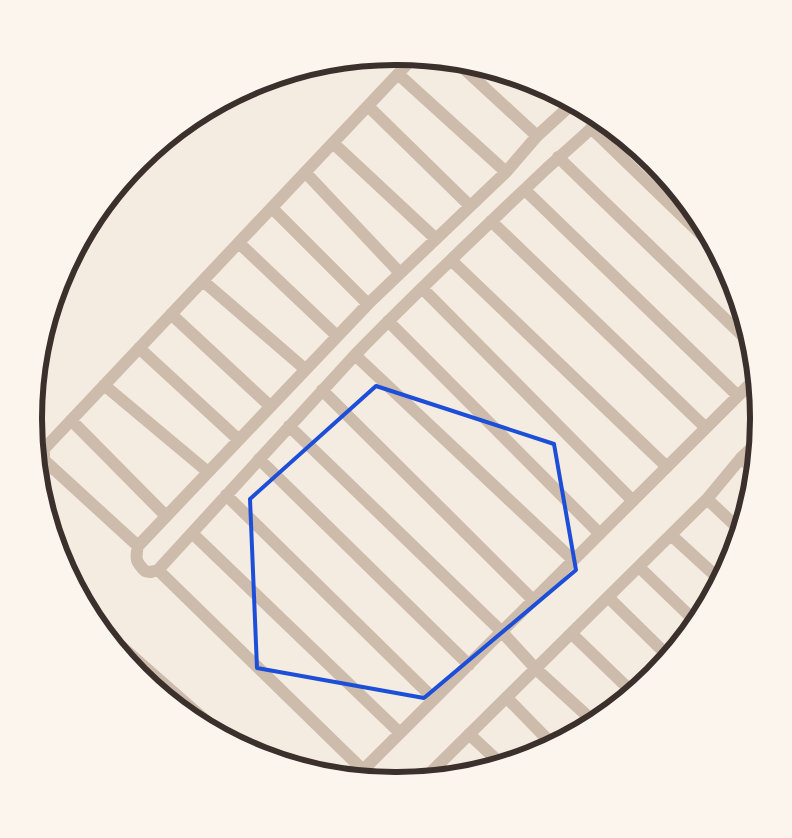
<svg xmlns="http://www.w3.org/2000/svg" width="792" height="838" font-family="Roboto,sans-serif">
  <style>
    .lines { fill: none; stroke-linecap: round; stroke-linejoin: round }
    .minor { stroke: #cdbbac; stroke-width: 12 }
    .marked { fill: none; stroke: #1d4ed8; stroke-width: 4; stroke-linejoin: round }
    .rim { fill: none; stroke: #3b302b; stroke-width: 6 }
  </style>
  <rect width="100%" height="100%" fill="#f4ebe1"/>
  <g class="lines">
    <path class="minor" d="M458 63 537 136
      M398 74 506 172
      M572 104 537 136 506 172 368 304 138 546C135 559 136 562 145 571L151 572 158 570 355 355C416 292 480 232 544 171 562 154 582 138 600 120
      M368 106 470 206
      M591 128 712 245
      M333 143 436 239
      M558 157 749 342
      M305 172 400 273
      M525 190 738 396
      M272 208 368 304
      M491 221 706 428
      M239 243 337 336
      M451 260 667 467
      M203 281 305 369
      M422 288 633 501
      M171 314 270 406
      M388 321 600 534
      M139 348 239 440
      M355 355 573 560
      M104 385 208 472
      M322 390 533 600
      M71 420 166 516
      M289 426 502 632 536 669 594 722
      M741 458 753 469
      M259 459 469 665
      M44 460 138 546
      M226 495 434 699
      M707 499 739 529
      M44 502V449L413 58
      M51 524 71 576
      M192 533 400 733
      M671 535 719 579
      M639 567 696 622
      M158 570 363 770
      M608 597 668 656
      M105 632 221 734
      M572 634 632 692
      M507 698 552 744
      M469 734 501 764
      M438 766 449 776
      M356 777 754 380
      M425 778 707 499 741 458 756 444"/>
  </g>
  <path class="marked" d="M376 386 554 444 576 570 424 698 257 668 250 499Z"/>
  <path d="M0 0H792V838H0ZM395 65H397A353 353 0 0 1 750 418V419A353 353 0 0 1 397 772H395A353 353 0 0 1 42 419V418A353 353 0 0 1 395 65Z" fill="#fbf5ee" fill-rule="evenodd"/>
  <path class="rim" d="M395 65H397A353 353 0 0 1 750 418V419A353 353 0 0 1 397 772H395A353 353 0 0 1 42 419V418A353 353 0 0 1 395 65Z"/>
</svg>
